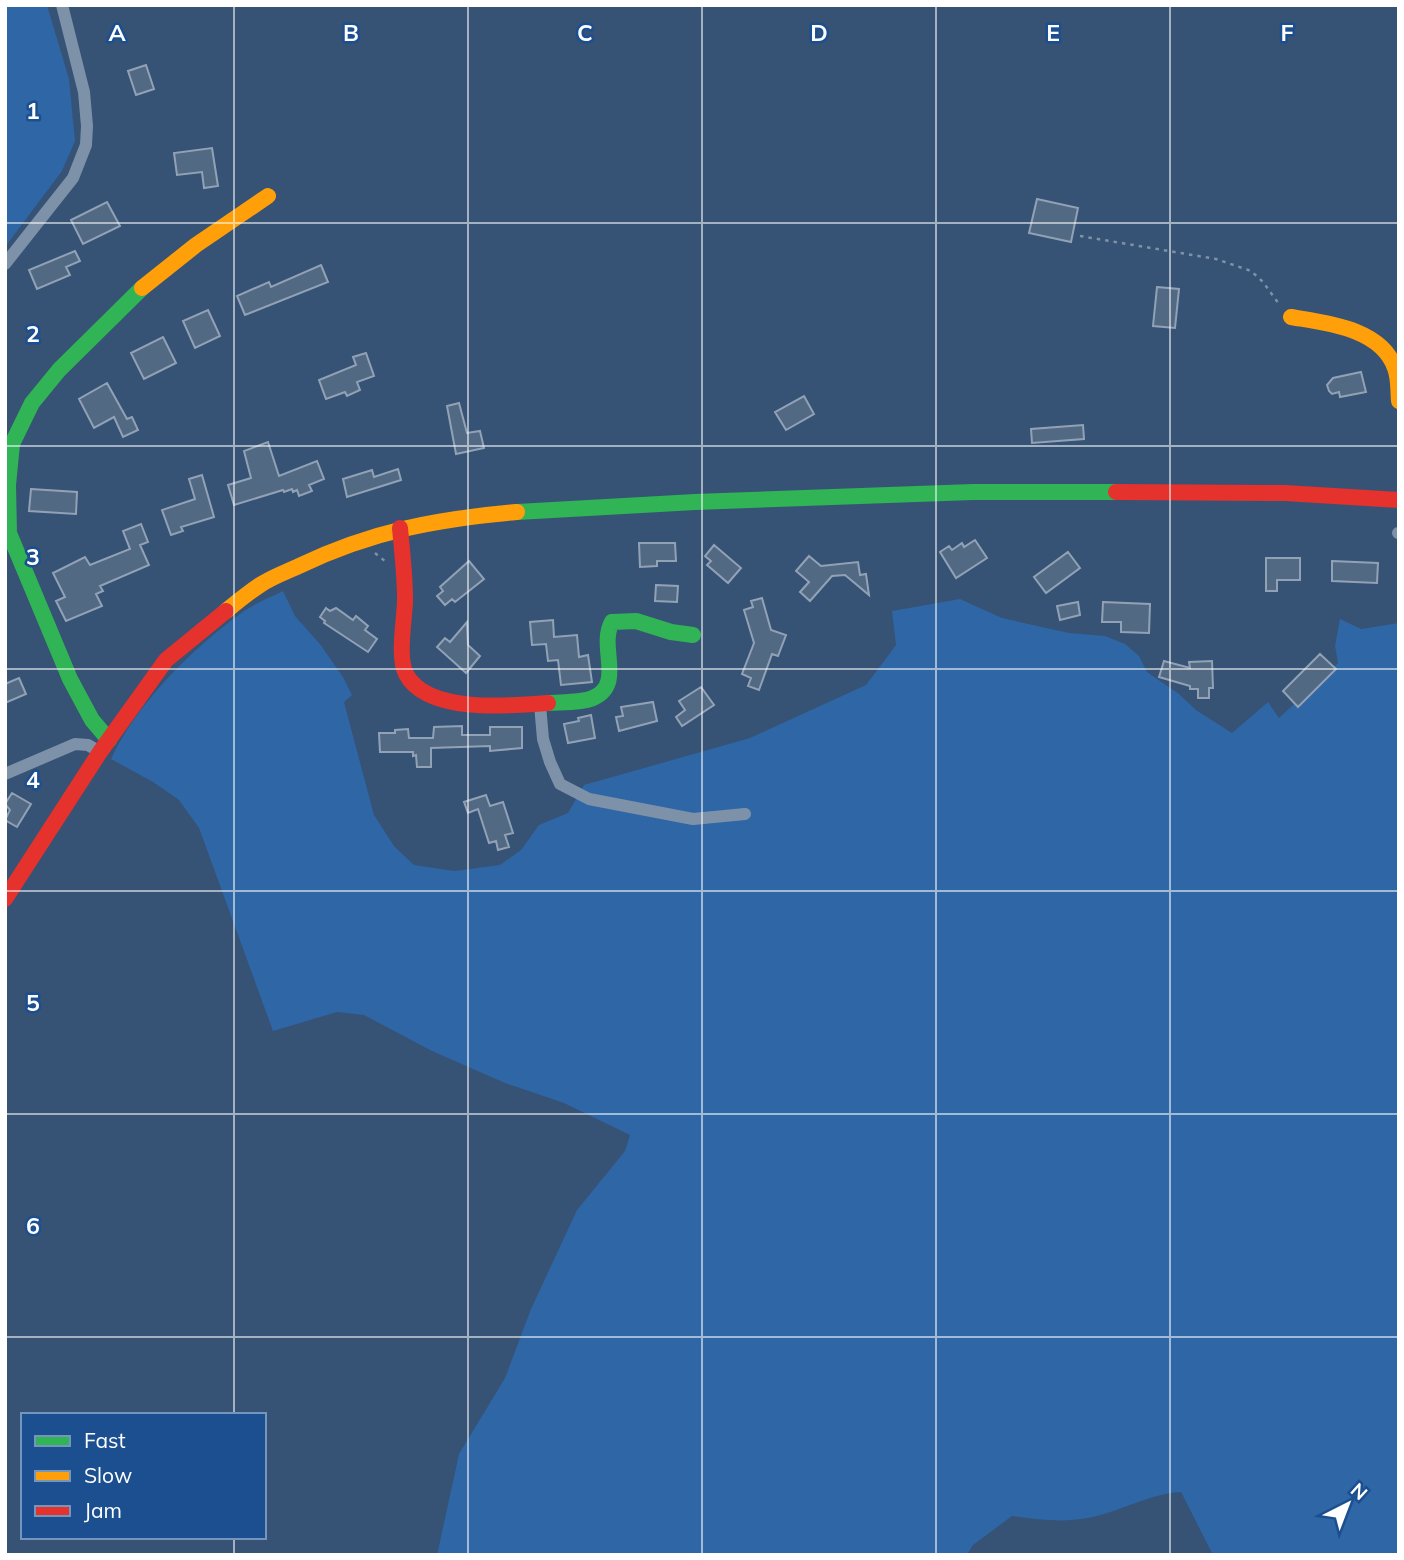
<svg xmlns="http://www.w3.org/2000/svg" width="1404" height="1560" font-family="Mulish,sans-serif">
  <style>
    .green { fill: #2f66a5 }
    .building { fill: #526984; stroke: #92a2b6; stroke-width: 2 }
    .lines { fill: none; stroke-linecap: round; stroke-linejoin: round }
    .path { stroke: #7d92a8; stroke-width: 2.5; stroke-dasharray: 3.5 5; stroke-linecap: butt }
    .street { stroke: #7d92a8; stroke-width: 12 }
    .fast { stroke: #30b455; stroke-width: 16 }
    .slow { stroke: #ff9f0a; stroke-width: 16 }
    .jam { stroke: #e5322d; stroke-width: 16 }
    .grid { fill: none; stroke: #fff; stroke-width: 2; stroke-opacity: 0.55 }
    .grid-label { font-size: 23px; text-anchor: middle; font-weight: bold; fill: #fff; stroke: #1b4f8f; stroke-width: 5; stroke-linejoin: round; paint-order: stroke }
  </style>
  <rect width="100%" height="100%" fill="#365274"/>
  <path class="green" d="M5 5H47L69 79 75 141 62 171 5 247Z
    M283 591 295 616 320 644 343 677 352 695 344 702 374 815 394 846 414 865 454 871 500 865 521 850 539 825 568 813 584 785 750 738 866 685 896 645 892 611 960 599 1002 618 1069 633 1105 636 1125 644 1139 656 1147 672 1179 694 1196 710 1232 733 1268 702 1279 718 1338 663 1335 646 1340 619 1361 629 1399 623V1555H1213L1181 1492C1150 1494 1123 1510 1093 1517 1066 1523 1039 1520 1012 1516L973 1545 967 1555H437L459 1454 505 1378 531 1309 577 1210 625 1151 630 1135 564 1103 505 1083 432 1051 364 1015 337 1012 273 1031 199 828 179 800 153 782 111 759C136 704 192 649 240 614 253 604 269 598 283 591Z"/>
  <path class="building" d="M146 65 154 89 136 95 128 71Z
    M212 148 218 186 204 188 202 172 177 175 174 153Z
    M1037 199 1078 208 1071 242 1029 233Z
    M107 202 120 226 83 244 71 220Z
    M75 251 80 261 66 267 70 275 37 289 29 270Z
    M321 265 328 282 245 315 237 296 269 282 271 287Z
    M1157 287 1179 289 1175 328 1153 326Z
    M208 310 220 336 195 348 183 321Z
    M163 337 176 363 144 379 131 353Z
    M366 353 374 376 357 382 360 390 347 396 345 392 326 399 319 380 356 365 353 357Z
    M1361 372 1366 392 1340 397 1339 392 1332 394 1329 391 1327 385 1333 378Z
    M107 383 127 419 132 417 138 430 123 437 114 417 94 428 79 399Z
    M804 396 814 414 786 430 775 412Z
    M459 403 467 433 480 431 484 448 456 454 447 406Z
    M1083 425 1084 439 1032 443 1031 429Z
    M268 442 279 476 317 461 324 479 309 485 312 491 299 496 297 490 293 492 292 489 284 492 283 490 234 505 228 485 251 478 244 451Z
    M398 469 401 480 347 497 343 479 372 470 374 477Z
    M202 475 214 517 181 527 183 531 171 535 162 510 195 499 189 479Z
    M31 489 77 492 76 514 29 511Z
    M141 524 148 542 140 545 149 565 100 586 103 591 96 594 102 606 66 621 56 601 65 597 53 573 85 557 90 565 130 549 123 531Z
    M975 540 987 558 956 578 940 552 949 546 952 550 962 543 964 547Z
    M639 543H675L676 561H657V566L640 567Z
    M714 545 741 568 728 583 707 565 711 561 705 556Z
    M1068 552 1080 568 1046 593 1034 577Z
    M809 556 821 566 858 562 860 575 866 574 869 595 845 575 832 576 810 601 800 592 809 582 796 571Z
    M1266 558H1300V580H1277V591H1266Z
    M469 561 484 579 455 602 452 599 445 605 437 596 443 591 440 587Z
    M1332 561 1378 563 1377 583 1332 581Z
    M656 585 678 586 677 602 655 601Z
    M762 598 771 630 786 635 778 656 772 654 759 690 748 686 751 678 742 674 754 643 744 610 753 607 751 601Z
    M1078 602 1080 615 1060 620 1057 606Z
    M1103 602 1150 604 1149 633 1121 632V622H1102Z
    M326 608 330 611 336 608 353 620 356 616 368 626 365 630 377 639 368 652 324 623 325 621 320 617Z
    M553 620 554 637 577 635 579 657 588 655 592 682 561 685 558 660 548 661 546 644 532 645 530 622Z
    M467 622 468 645 480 656 466 673 437 647 445 638 450 642Z
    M1320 654 1336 669 1298 707 1283 691Z
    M1164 661 1190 668 1189 662 1212 661 1213 688H1209V698H1198V689H1190V686L1159 677Z
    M19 678 26 694 5 703V684Z
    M701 687 714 705 682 726 676 717 685 710 679 701Z
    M653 702 657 721 619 731 616 717 623 716 621 707Z
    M591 715 595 738 568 743 564 724 579 721 578 718Z
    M462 726V735H490V727H522V748L490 751V746L431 748V767H417L416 755 413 756V752H380L379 733H395V730L408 729 409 738H433L434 727Z
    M12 793 31 804 17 827 5 820 10 810 5 804Z
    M486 795 490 806 503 802 513 833 505 835 509 847 498 850 496 841 489 843 478 809 468 813 464 802Z"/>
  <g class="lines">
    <path class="path" d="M1080 236 1216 259 1251 271 1263 282 1279 304
      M375 553 386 562"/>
    <path class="street" d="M5 264 73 178 86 145 87 126 84 92 62 5
      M1398 533H1399
      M540 705 543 739 550 762 560 784 589 799 693 819 745 814
      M5 774 75 744 88 745 100 752"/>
    <path class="fast" d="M517 512 695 502 973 492H1116
      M548 703C561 702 581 703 593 698 625 684 598 647 612 622L636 621 671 632 693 635
      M109 740 92 720 70 679 9 533 8 485 12 444 32 403 59 370 142 288"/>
    <path class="slow" d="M142 288 196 245 268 196
      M1291 317C1326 323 1381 328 1395 368 1399 378 1398 390 1399 401
      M226 611C237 602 248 593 260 585 272 577 286 572 299 566 372 531 437 519 517 512"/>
    <path class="jam" d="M1116 492 1285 493 1399 500
      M400 528C402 551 405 575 405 599 405 618 397 657 406 674 427 714 510 706 548 703
      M5 899 100 752 166 660 226 611"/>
  </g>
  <path class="grid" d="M234 5V1415M468 5V1555M702 5V1555M936 5V1555M1170 5V1555M5 223H1399M5 446H1399M5 669H1399M5 891H1399M5 1114H1399M5 1337H1399M234 1537V1555"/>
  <g class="grid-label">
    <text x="117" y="41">A</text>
    <text x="351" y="41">B</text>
    <text x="585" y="41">C</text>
    <text x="819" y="41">D</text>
    <text x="1053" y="41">E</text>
    <text x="1287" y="41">F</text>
    <text x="33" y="119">1</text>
    <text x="33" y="342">2</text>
    <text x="33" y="565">3</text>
    <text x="33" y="788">4</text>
    <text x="33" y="1011">5</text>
    <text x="33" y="1234">6</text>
  </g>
  <rect width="1404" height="1560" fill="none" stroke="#ffffff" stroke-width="14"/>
  <rect x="21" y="1413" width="245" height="126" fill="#1b4f8f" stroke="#7695bc" stroke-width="2"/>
  <rect x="35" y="1436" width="35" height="10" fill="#30b455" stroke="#7695bc" stroke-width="2"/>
  <text x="84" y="1448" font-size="21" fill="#ffffff">Fast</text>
  <rect x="35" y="1471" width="35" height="10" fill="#ff9f0a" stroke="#7695bc" stroke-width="2"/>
  <text x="84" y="1483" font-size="21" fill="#ffffff">Slow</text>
  <rect x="35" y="1506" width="35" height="10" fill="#e5322d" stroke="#7695bc" stroke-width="2"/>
  <text x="84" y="1518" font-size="21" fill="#ffffff">Jam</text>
  <g transform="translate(1348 1504) rotate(42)" stroke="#1b4f8f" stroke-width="5" paint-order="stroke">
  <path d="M0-5L12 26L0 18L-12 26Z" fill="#ffffff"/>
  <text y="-10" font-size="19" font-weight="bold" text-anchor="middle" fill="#ffffff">N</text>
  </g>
</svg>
